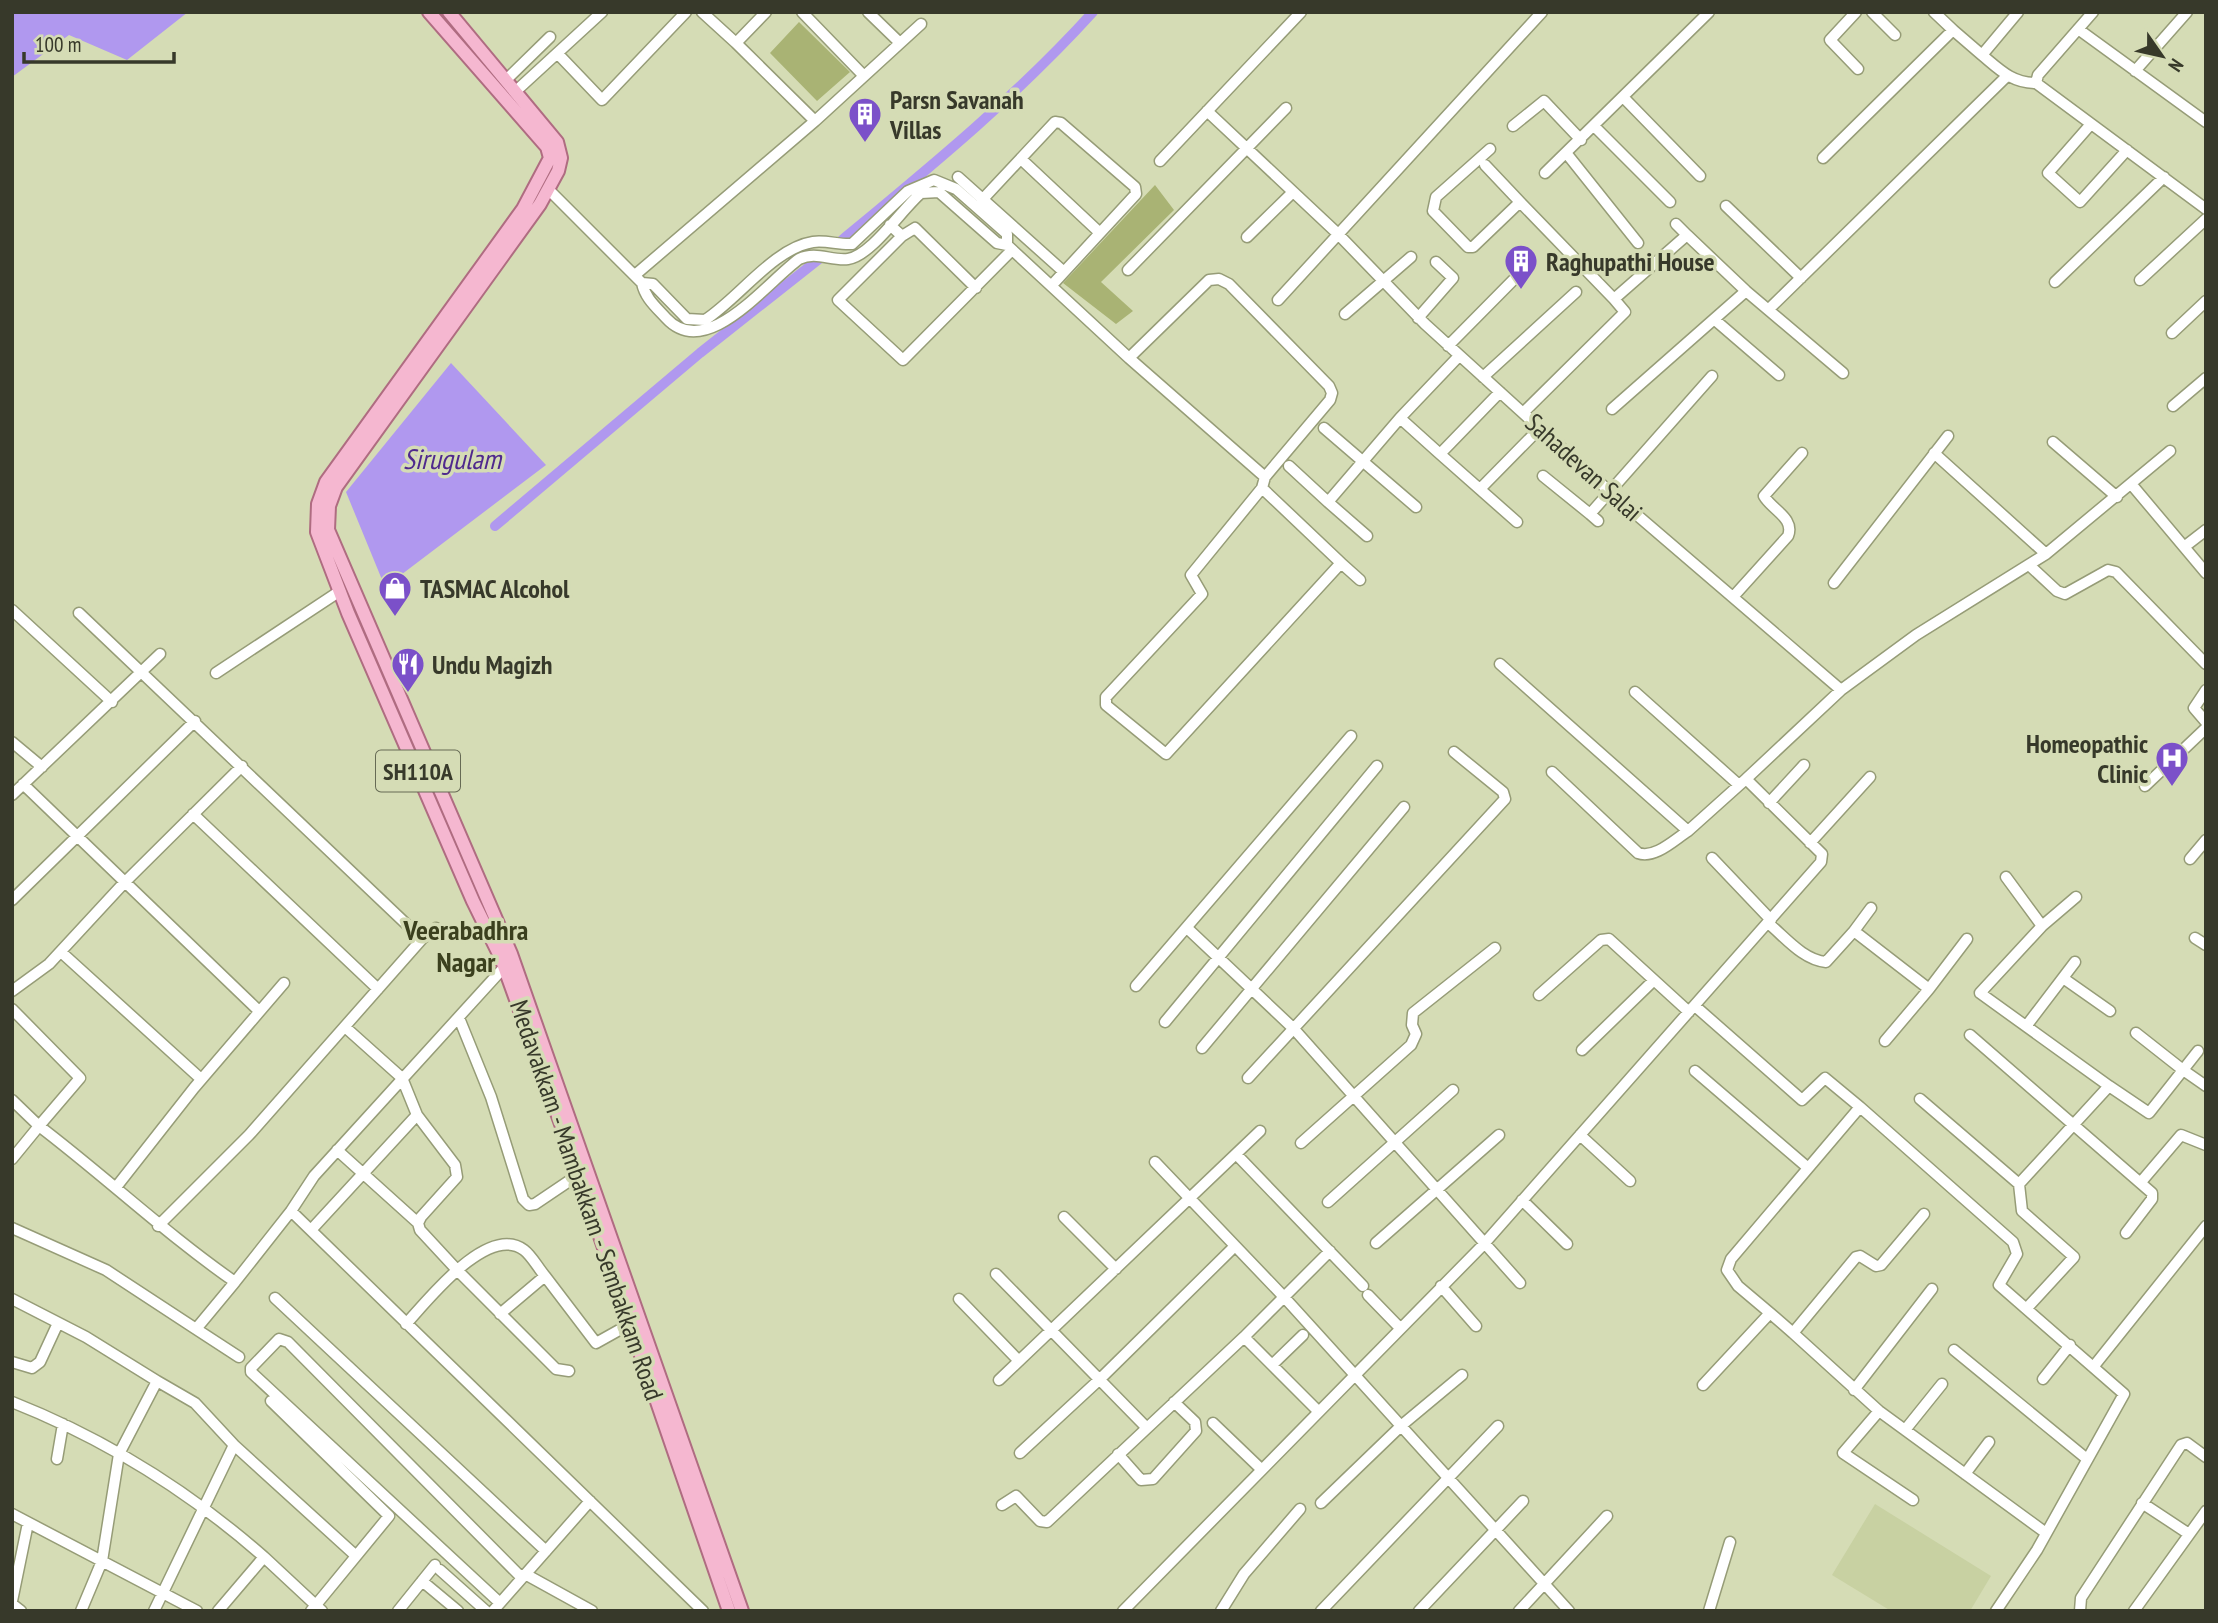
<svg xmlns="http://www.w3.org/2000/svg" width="2218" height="1623" font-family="'PT Sans Narrow',sans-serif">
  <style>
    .built { fill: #c8d1a2 }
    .green { fill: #a9b374 }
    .water { fill: #b098ef }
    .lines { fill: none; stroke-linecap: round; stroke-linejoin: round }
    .canal { stroke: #b098ef; stroke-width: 10 }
    .minor-casing { stroke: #969c77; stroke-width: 13 }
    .major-casing { stroke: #af6c81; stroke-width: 16 }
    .minor { stroke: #fff; stroke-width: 10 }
    .major { stroke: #f5b7d0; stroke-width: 12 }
    .labels { text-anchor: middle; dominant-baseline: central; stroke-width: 7; stroke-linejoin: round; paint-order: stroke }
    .shield { fill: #d5dcb5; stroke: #666a54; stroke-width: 2 }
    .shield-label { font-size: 24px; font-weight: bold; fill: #37392a }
    .poi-label { font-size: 26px; font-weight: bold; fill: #37392a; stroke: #d5dcb5; text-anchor: start }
    .street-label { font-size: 26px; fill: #37392a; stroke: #d5dcb5 }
    .water-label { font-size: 28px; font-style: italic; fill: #4f298d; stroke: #d5dcb5 }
    .neighbourhood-label { font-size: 28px; font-weight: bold; fill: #3b401e; stroke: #d5dcb5 }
  </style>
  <rect width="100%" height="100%" fill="#d5dcb5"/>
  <path class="built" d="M1875 1504 1991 1576 1970 1611H1891L1832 1575Z"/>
  <path class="green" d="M799 22 850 72 817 101 770 53Z
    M1155 185 1174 210 1101 282 1133 311 1116 324 1063 283Z"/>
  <path class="water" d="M12 12H188L127 60 69 35 12 77Z
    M451 363 546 465 385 587 346 492Z"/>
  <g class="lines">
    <path class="canal" d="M842 240C929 168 1017 96 1093 12
      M495 526 700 353 819 259"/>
    <defs>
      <path id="minor" d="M702 12 736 43
        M766 12 736 43 815 121
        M802 12 864 76
        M868 12 900 43
        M1856 12 1830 40 1858 69
        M1872 12 1895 35
        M1934 12 1953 30
        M2018 12 1982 55C2000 70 2012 83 2036 83L2206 209
        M2078 29 2206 122
        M558 54 602 100 686 12
        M2135 71 2187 12
        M507 79 550 37
        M2036 83 2038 75 2093 12
        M516 91 602 12
        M1624 98 1700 176
        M1207 111 1337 233 1425 324 1609 491 1841 690
        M2091 124 2048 173 2080 202 2127 150
        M1513 126 1544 101 1581 140
        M1595 127 1670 202
        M1490 149 1436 197 1433 211 1468 247H1473L1520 202 1614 299 1687 235 1746 291 1843 373
        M1567 154 1638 243
        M1823 158 1953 30 1982 55
        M1021 159 1100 233
        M1160 161 1301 12
        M1485 165 1520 202
        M1545 173 1709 12
        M958 177 1064 272
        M548 189 642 283C645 298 656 307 666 318 706 362 765 284 799 259 816 251 831 261 848 259 871 256 902 209 921 193L939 192 997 243 1007 245 1129 358
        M982 200 1055 122 1061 123 1135 187 1136 194 1052 285
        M1726 206 1801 278
        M1676 224 1687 235
        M890 225 902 236 838 300 903 360 1012 250
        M902 236 915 228 976 288
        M1247 237 1293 192
        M1128 270 1286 108
        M635 275 815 121 921 24
        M2140 280 2206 219
        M2055 282 2164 177
        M642 283 653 284 687 319 705 320C738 299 774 248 813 242 826 240 839 245 852 244L908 191 934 180 956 189 1007 234V245
        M1278 300 1542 12
        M1769 309 2007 76
        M1345 314 1411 257
        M1418 318 1453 278 1436 262
        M1715 320 1779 375
        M2172 333 2206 301
        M1448 346 1529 264
        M1483 377 1576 292
        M2173 406 2206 378
        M1612 409 1746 291
        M1524 412 1625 312 1614 299
        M1400 418 1440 454 1500 392
        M1324 428 1416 507
        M2053 442 2117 497
        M1934 453 2046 554
        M1440 454 1517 522
        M1289 466 1328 502
        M1543 476 1590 514 1712 376
        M2132 485 2206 573
        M1262 488 1191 575 1202 594 1106 697V705L1166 754 1341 563 1262 488 1265 477 1330 400 1332 393 1329 386 1229 284 1219 279 1209 280 1129 358 1265 477
        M1480 489 1540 428
        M1590 514 1598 521
        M1367 536 1328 502 1400 418 1459 356
        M2184 547 2206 530
        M1341 563 1360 580
        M2029 565 2057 591 2065 594 2108 570 2116 572 2206 664
        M1834 583 1948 436
        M1733 597 1788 536C1795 518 1772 510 1764 496L1802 453
        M12 610 112 702
        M79 613 422 939
        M1500 664 1688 831 1746 779
        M216 673 340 591
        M2206 690 2194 708 2206 722
        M1635 692 1739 785
        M12 742 42 767
        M1552 772 1638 853C1655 859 1674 840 1688 831
        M23 784 259 1011
        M2145 786 2206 728
        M12 795 160 654
        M1769 803 1804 765
        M193 814 378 989
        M1810 843 1870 777
        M1712 858 1771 920
        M2190 859 2206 840
        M2006 877 2042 926 1980 993 2109 1086 2019 1184 2022 1211 2074 1257 2027 1308
        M12 900 195 721
        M1768 923C1785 937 1803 960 1826 962L1854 931 1929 989 1885 1041
        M2042 926 2076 897
        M1187 928 1294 1029 1520 1283
        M1854 931 1871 908
        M2195 938 2206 945
        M61 952 201 1079
        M2063 978 2110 1011
        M1136 986 1351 736
        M1929 989 1967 939
        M12 991 49 964 123 884 242 766
        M1539 995 1601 940 1609 939 1689 1012
        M1695 1006 1802 1100 1825 1078 1860 1107
        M12 1009 80 1078 39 1126C106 1177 166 1234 235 1282L291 1211 314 1176 507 964
        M459 1018 491 1097 523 1199 529 1205 535 1204 578 1175
        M1165 1022 1377 766
        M2027 1025 2075 962
        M345 1027 402 1078 417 1115 455 1165 457 1177 421 1217 418 1223 420 1230 457 1270 556 1369 569 1371
        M2136 1033 2183 1070 2198 1051
        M1970 1035 2152 1193V1199L2126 1233
        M1202 1048 1404 807
        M1582 1050 1652 982
        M1695 1071 1807 1167
        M1248 1078 1505 799 1503 792 1454 752
        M2109 1086 2149 1113 2183 1070 2206 1086
        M1920 1099 2019 1184
        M12 1100 39 1126 12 1159
        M1580 1135 1630 1181
        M1301 1143 1411 1045 1416 1034 1412 1025 1413 1013 1495 948
        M337 1150 418 1223
        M1236 1154 1363 1286
        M1155 1162 1284 1297 1569 1611
        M2141 1182 2181 1135 2206 1145
        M117 1186 194 1088 284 983
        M1522 1200 1567 1244
        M1328 1202 1453 1090
        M291 1211 703 1611
        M1924 1214 1881 1265 1876 1266 1860 1256 1856 1257 1793 1333 1879 1411 2046 1533
        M1064 1217 1116 1269
        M158 1226 249 1135 422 939 436 928
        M12 1228 106 1270 196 1329 235 1282
        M311 1230 417 1115
        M1376 1243 1499 1135
        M996 1274 1146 1427
        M1441 1286 1476 1326
        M1368 1295 1400 1328
        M275 1298 546 1551
        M12 1299 86 1337 157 1381 119 1454 102 1561 81 1611
        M959 1299 1019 1361
        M1770 1313 1793 1333
        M500 1314 545 1276 596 1343 630 1324
        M406 1324C428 1300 488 1223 524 1250 532 1256 538 1268 545 1276
        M196 1329 239 1357
        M1244 1337 1272 1365 1303 1335
        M1954 1350 2087 1459
        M12 1362 32 1368 40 1362 58 1323
        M1272 1365 1318 1411
        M2094 1366 2206 1226
        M2043 1379 2070 1345
        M999 1380 1260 1131
        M1703 1385 1770 1313 1738 1286 1727 1270 1731 1259 1860 1107 2013 1242 2017 1254 1999 1285 2124 1394 2037 1550 1996 1611
        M1854 1390 1932 1289
        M271 1401 389 1516 311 1611
        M12 1402C103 1438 190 1492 264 1557
        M1879 1411 1843 1453 1913 1500
        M1213 1423 1261 1469
        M1905 1430 1942 1384
        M234 1445 355 1555
        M1020 1453 1100 1379 1235 1246
        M1118 1454 1141 1480 1153 1479 1196 1431 1195 1422 1174 1402
        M57 1459 63 1424
        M1965 1474 1989 1442
        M1321 1503 1402 1425 1462 1375
        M2142 1503 2189 1534
        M1002 1505 1016 1496 1040 1521 1047 1522 1244 1337 1330 1251
        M12 1514 197 1611
        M440 1570 486 1611
        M525 1574 592 1611
        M422 1581 458 1611
        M12 1601 28 1523
        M500 1603 251 1372V1368L279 1339 288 1342 522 1578
        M12 1604 21 1611
        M154 1611 234 1445 195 1403 157 1381
        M218 1611 264 1557 322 1611
        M398 1611 435 1565
        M493 1611 590 1501
        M1123 1611 1483 1245 1821 862 1822 854 1746 779 1841 690 1916 635 2046 554 2170 451
        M1221 1611 1244 1574 1300 1509
        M1321 1611 1498 1426
        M1419 1611 1523 1501
        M1519 1611 1607 1516
        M1709 1611 1730 1542
        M2080 1611 2081 1598 2181 1445 2187 1443 2206 1457
        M2134 1611 2206 1511"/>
      <path id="major" d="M429 12 547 147 550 158 523 209 326 482 318 504 317 532 348 613 473 901 501 958 569 1146 729 1611
        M449 12 557 142 561 158 558 171 540 204 336 487 329 506 328 530 511 954 742 1611"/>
    </defs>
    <use href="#minor" class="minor-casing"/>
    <use href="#major" class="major-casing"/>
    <use href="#minor" class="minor"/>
    <use href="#major" class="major"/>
  </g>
  <defs>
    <symbol id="building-pin" viewBox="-11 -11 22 30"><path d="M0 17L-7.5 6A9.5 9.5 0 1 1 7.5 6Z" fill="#7b50c9" stroke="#d5dcb5"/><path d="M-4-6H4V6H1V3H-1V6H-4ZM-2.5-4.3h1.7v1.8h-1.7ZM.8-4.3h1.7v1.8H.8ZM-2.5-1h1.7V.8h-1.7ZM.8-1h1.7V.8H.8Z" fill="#fff"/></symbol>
    <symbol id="shop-pin" viewBox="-11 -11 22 30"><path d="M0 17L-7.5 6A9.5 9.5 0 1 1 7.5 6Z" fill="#7b50c9" stroke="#d5dcb5"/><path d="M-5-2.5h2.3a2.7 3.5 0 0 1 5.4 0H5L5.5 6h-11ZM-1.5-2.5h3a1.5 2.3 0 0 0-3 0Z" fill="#fff"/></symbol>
    <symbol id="restaurant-pin" viewBox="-11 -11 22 30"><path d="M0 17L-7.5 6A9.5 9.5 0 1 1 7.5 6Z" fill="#7b50c9" stroke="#d5dcb5"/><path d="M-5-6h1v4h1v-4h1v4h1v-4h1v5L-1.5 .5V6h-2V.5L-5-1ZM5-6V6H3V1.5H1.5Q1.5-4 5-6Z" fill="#fff"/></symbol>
    <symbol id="hospital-pin" viewBox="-11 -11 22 30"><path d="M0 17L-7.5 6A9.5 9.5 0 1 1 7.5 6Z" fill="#7b50c9" stroke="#d5dcb5"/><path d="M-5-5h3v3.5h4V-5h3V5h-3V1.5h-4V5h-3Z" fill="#fff"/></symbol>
  </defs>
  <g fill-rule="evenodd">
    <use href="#building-pin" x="846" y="95" width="38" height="52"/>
    <use href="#building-pin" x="1502" y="242" width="38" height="52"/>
    <use href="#shop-pin" x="376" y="569" width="38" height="52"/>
    <use href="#restaurant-pin" x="389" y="645" width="38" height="52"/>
    <use href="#hospital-pin" x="2153" y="739" width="38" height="52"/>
  </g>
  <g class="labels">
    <rect class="shield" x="376" y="750.5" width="84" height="41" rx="5"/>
    <g class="shield-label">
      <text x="418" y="771">SH110A</text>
    </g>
    <g class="poi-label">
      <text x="890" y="99">Parsn Savanah<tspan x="890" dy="30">Villas</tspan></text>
      <text x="1546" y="261">Raghupathi House</text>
      <text x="420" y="588">TASMAC Alcohol</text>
      <text x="432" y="664">Undu Magizh</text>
      <text x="2148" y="743" text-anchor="end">Homeopathic<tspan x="2148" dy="30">Clinic</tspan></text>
    </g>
    <g class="street-label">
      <text transform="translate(1584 467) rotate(42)">Sahadevan Salai</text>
      <text transform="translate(587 1200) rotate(71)">Medavakkam - Mambakkam - Sembakkam Road</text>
    </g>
    <g class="water-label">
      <text x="452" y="458">Sirugulam</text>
    </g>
    <g class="neighbourhood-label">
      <text x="466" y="929">Veerabadhra<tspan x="466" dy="32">Nagar</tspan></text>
    </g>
  </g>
  <rect width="2218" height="1623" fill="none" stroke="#37392a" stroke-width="28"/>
  <g transform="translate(2162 56) rotate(124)" stroke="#d5dcb5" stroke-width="5" paint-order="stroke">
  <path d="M0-5L12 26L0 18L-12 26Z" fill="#37392a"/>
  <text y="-10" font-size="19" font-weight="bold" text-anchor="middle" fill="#37392a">N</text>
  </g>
  <path d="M24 52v10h150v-10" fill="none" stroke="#37392a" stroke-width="3.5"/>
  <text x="35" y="52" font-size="21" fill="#37392a" stroke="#d5dcb5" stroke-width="5" paint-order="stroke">100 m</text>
</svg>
